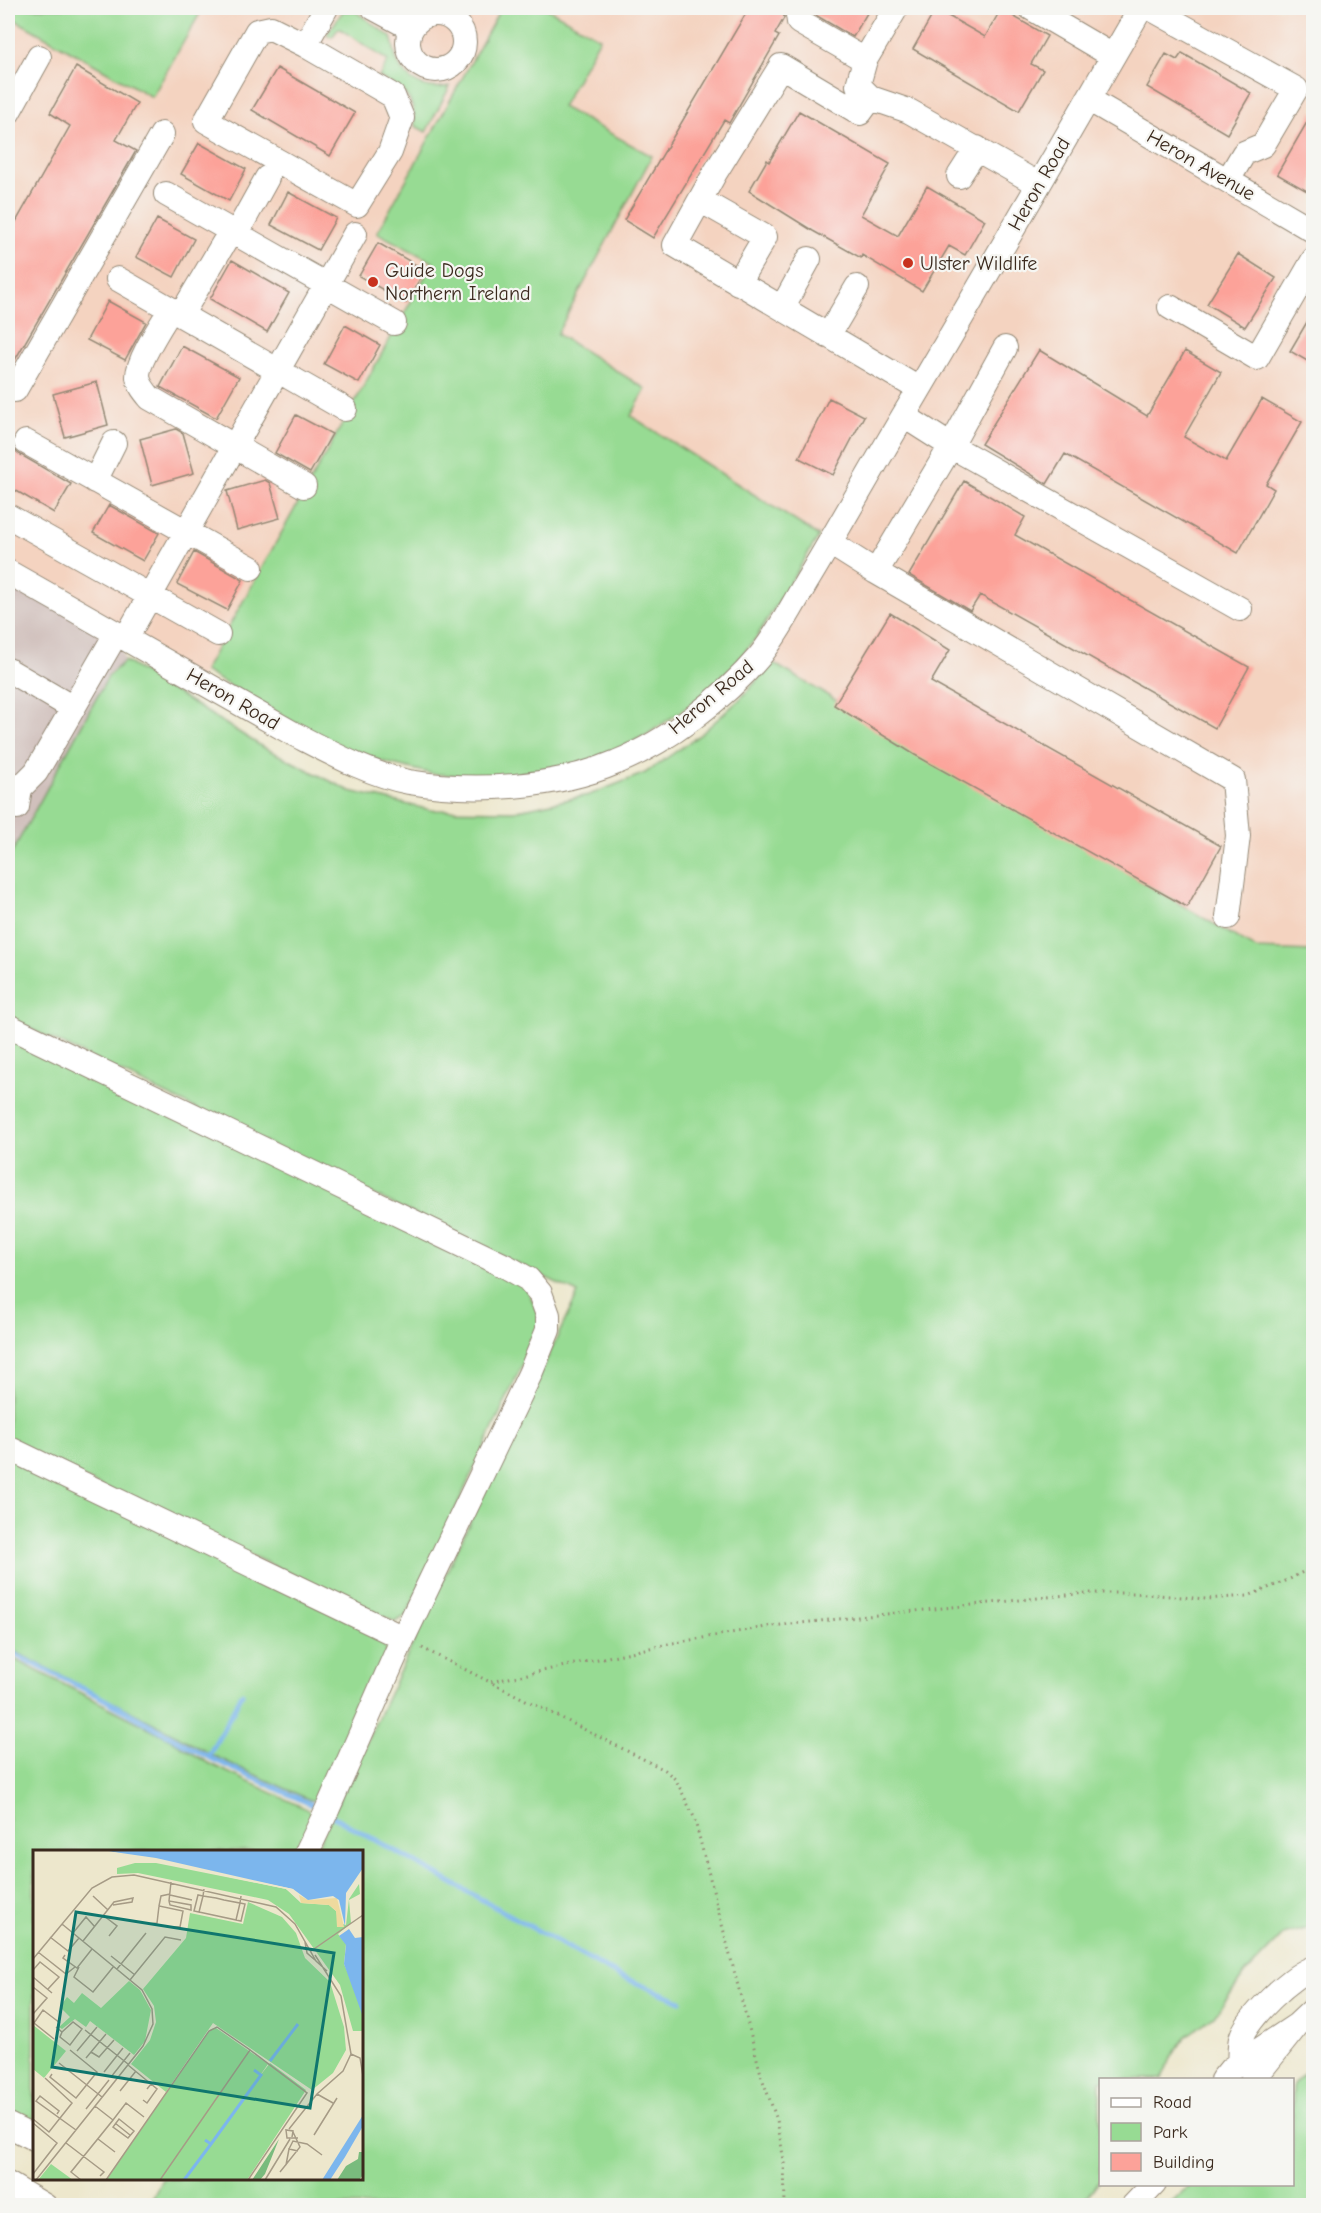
<svg xmlns="http://www.w3.org/2000/svg" width="1321" height="2213" font-family="'Comic Neue',sans-serif">
  <style>
    .built { fill: #f4d3c0 }
    .industrial { fill: #d0c0bc }
    .green { fill: #97db93; stroke: #698258; stroke-width: 1.5 }
    .lines { fill: none; stroke-linecap: round; stroke-linejoin: round }
    .stream { stroke: #7cb6ed; stroke-width: 5 }
    .building { fill: #fca299 }
    .minor-casing { stroke: #948875; stroke-width: 26 }
    .path { stroke: #948875; stroke-width: 3; stroke-dasharray: 1.5 4.5; stroke-linecap: butt }
    .minor { stroke: #fff; stroke-width: 24 }
    .poi-dot { fill: #c8321e; stroke: #f6f6f2; stroke-width: 2 }
    .labels { text-anchor: middle; dominant-baseline: central; stroke-width: 4.5; stroke-linejoin: round; paint-order: stroke }
    .street-label { font-size: 20px; fill: #3b2a1e; stroke: #f6f6f2 }
    .poi-label { font-size: 20px; fill: #3b2a1e; stroke: #f6f6f2; text-anchor: start }
    .inset-river { fill: none; stroke: #7cb6ed; stroke-width: 3 }
    .inset-road { fill: none; stroke: #a69b86; stroke-width: 1.5 }
    .view { fill: #0f766e; fill-opacity: 0.15; stroke: #0f766e; stroke-width: 3 }
    .inset-edge { fill: none; stroke: #3b2a1e; stroke-width: 3 }
  </style>
  <rect width="100%" height="100%" fill="#f6f6f2"/>
  <filter id="ink" filterUnits="userSpaceOnUse"><feTurbulence type="fractalNoise" baseFrequency=".0167" numOctaves="2"/><feDisplacementMap in="SourceGraphic" scale="12" xChannelSelector="R" yChannelSelector="G"/><feConvolveMatrix kernelMatrix="1 2 1 2 8 2 1 2 1" color-interpolation-filters="sRGB"/></filter>
  <filter id="wash" filterUnits="userSpaceOnUse"><feTurbulence type="fractalNoise" baseFrequency=".008" numOctaves="4" result="noise"/><feDisplacementMap in="SourceGraphic" scale="24" xChannelSelector="R" yChannelSelector="G"/><feGaussianBlur stdDeviation="1.35" result="paint"/><feColorMatrix in="noise" values="0 0 0 0 0 0 0 0 0 0 0 0 0 0 0 0 0 1.4 0 .05"/><feComposite in="paint" operator="in"/></filter>
  <g filter="url(#wash)">
    <rect width="100%" height="100%" fill="#ede7cc"/>
    <path class="built" d="M203 8H501L377 233 433 261 199 680 8 573V16L152 97Z
      M546 8H1313V951L1257 949 761 655 829 543 631 416 646 389 557 334 652 156 562 107 600 38Z"/>
    <path class="industrial" d="M8 572 116 634 125 661 109 675 8 860Z"/>
    <path class="green" d="M8 8H203L152 97 8 16Z
      M501 8H546L600 38 562 107 652 156 557 334 646 389 631 416 819 536 756 638 734 665 696 701 646 735 605 756 563 768 490 777 433 774 388 763 338 748 204 671 433 262 377 233Z
      M343 11 356 12 391 37C394 45 394 54 397 61 406 83 428 91 450 86L426 132 415 126C414 95 405 91 379 77L388 61 339 28 332 37 328 36 327 34Z
      M125 661 261 746 350 791 431 810 514 811 589 795 645 773 701 734 739 700 773 663 1256 949 1313 951V1927L1283 1935 1245 1974 1214 2016 1185 2037 1172 2056 1162 2079 1100 2080V2179L1081 2205 153 2206 150 2204 162 2179 362 2178V1852L315 1851 578 1293 8 1018V860L109 675Z
      M8 1032 524 1282 542 1322 406 1616 395 1622 8 1443Z
      M8 1451 382 1637 386 1645V1664L325 1800H310L214 1756 155 1724 8 1648Z
      M8 1656 167 1737 208 1763 307 1809 315 1819 300 1851 34 1852V2133L8 2120Z
      M1313 2064V2205H1169L1191 2185 1292 2184 1293 2084Z"/>
    <g class="lines">
      <path class="stream" d="M8 1651 98 1696 208 1757 242 1694
        M208 1757 317 1807
        M332 1816 617 1975 681 2001"/>
    </g>
    <g id="blocks">
      <path class="building" d="M749 8H783L784 18 775 34 779 36 729 123 724 120 653 238 624 220Z
        M811 8H870L853 37 812 13Z
        M936 9 985 37 1001 9 1047 36 1031 64 1043 70 1019 111 913 49Z
        M1182 53 1251 93 1227 134 1147 87 1166 54 1177 60Z
        M76 67 137 103 116 140 136 151 8 372V236L70 126 50 113Z
        M277 68 355 113 330 156 252 110Z
        M1314 110V195L1277 174Z
        M799 111 890 164 861 215 898 236 927 186 985 220 965 255 949 246 922 291 862 255 861 258 813 231 749 191 767 160 769 162Z
        M199 143 246 169 229 201 181 174Z
        M288 192 336 218 318 250 271 225Z
        M157 219 194 239 174 277 136 257Z
        M378 243 425 270 406 303 359 276Z
        M1238 254 1276 278 1245 327 1207 304Z
        M232 260 289 293 267 332 210 299Z
        M108 301 146 322 125 360 87 340Z
        M1314 310V365L1290 351Z
        M345 325 380 345 359 383 324 364Z
        M182 346 239 377 216 418 160 387Z
        M1039 350 1147 416 1185 351 1221 372 1184 437 1226 461 1262 399 1302 422 1266 484 1274 489 1238 553 1065 454 1047 484 981 444Z
        M97 382 108 425 65 437 53 394Z
        M829 398 864 416 833 475 799 458Z
        M296 415 332 434 310 473 275 453Z
        M176 429 183 433 194 473 152 485 140 439Z
        M8 444 19 454 71 484 54 513 8 486Z
        M265 480 270 483 280 518 237 530 227 491Z
        M964 481 1025 517 1015 535 1249 667 1215 728 980 595 970 611 909 575Z
        M109 505 159 533 143 561 93 533Z
        M194 552 243 580 227 610 177 584Z
        M890 613 950 650 931 682 1221 846 1187 907 915 755 834 705Z"/>
    </g>
  </g>
  <g filter="url(#ink)">
    <use href="#blocks" fill-opacity="0" stroke="#948875" stroke-width="1.5"/>
    <g class="lines">
      <defs>
        <path id="minor" d="M374 8 411 28
          M797 8 799 22 865 60
          M896 8 865 60 858 85 871 98 909 111 1038 184
          M1031 8 1113 56
          M1150 8 1296 89 1263 145 1244 153 1228 180
          M408 42a28 28 0 1 1 56 0a28 28 0 1 1-56 0Z
          M271 28 305 45 393 96 402 118 390 152 357 205 206 121 257 31Z
          M305 45 326 8
          M871 98 860 113 781 66 715 173 675 245 919 389
          M1088 99 1314 231
          M8 113 39 57
          M959 176 977 148
          M166 194 394 323
          M700 200 765 237 738 283
          M236 234 267 178
          M118 279 345 409
          M1170 307 1257 358 1314 259
          M782 308 809 259
          M171 309C162 324 137 361 138 377 139 385 145 392 150 398L304 486
          M181 315 231 231
          M828 336 857 287
          M8 386 15 390 162 134
          M904 416 951 446 1240 609
          M26 442 251 568
          M95 481 114 443
          M8 516 218 634
          M830 543 876 572 1233 780 1238 836 1228 917
          M8 572 292 733C329 752 368 774 409 782 474 793 556 788 617 762 667 742 724 698 759 657 779 633 794 602 810 576 843 521 874 465 907 410 986 277 1063 142 1141 8
          M876 572 951 446 1005 348
          M126 638 355 234
          M8 670 73 708
          M17 807 20 788 36 772 116 634
          M8 1026 507 1267 528 1279 540 1293 548 1315V1330L530 1374 403 1638 8 1448
          M307 1852 328 1808 403 1638
          M1239 2063C1240 2056 1239 2047 1241 2039 1245 2020 1294 1973 1314 1968
          M1222 2080 1231 2069 1297 2025
          M1253 2080 1297 2025 1314 2009
          M8 2125 34 2138
          M8 2184 45 2206
          M1133 2206 1154 2184"/>
      </defs>
      <use href="#minor" class="minor-casing"/>
      <path class="path" d="M422 1648 490 1682
        M785 2206 784 2161 777 2120 762 2078 694 1817 676 1780 665 1770 490 1682 673 1643 772 1626 1086 1593H1134L1206 1599 1248 1596 1288 1580 1314 1566"/>
      <use href="#minor" class="minor"/>
    </g>
  </g>
  <g class="poi-dot">
    <circle cx="908" cy="263" r="6"/>
    <circle cx="373" cy="282" r="6"/>
  </g>
  <g class="labels">
    <g class="street-label">
      <text transform="translate(1201 165) rotate(30)">Heron Avenue</text>
      <text transform="translate(1039 184) rotate(-60)">Heron Road</text>
      <text transform="translate(711 697) rotate(-40)">Heron Road</text>
      <text transform="translate(233 699) rotate(30)">Heron Road</text>
    </g>
    <g class="poi-label">
      <text x="920" y="263">Ulster Wildlife</text>
      <text x="385" y="270">Guide Dogs<tspan x="385" dy="23">Northern Ireland</tspan></text>
    </g>
  </g>
  <g transform="translate(33 1850)">
    <rect width="330" height="330" fill="#ede7cc"/>
    <path d="M102 13H123L253 39 268 53 296 55 303 61 306 73 313 75 316 49 326 34 327 44 316 50 318 73 305 84 313 94 311 114 330 158V181H320L307 135 256 64 235 50 105 23 84 24V18ZM215 52 249 67 263 83 272 108 297 132 311 177 313 200 300 223 279 240 180 173 133 242 98 214 117 190 123 172 121 156 110 139 153 88 157 63 210 74ZM96 131 107 140 118 160 112 191 101 205 57 171 53 177 42 169 29 179 26 177 37 167 27 157 34 147 41 153 49 143 68 158ZM0 175 33 201 11 228 0 219ZM183 178 235 214 226 227 237 213 273 240 214 330H73L178 179ZM18 314 40 330H5Z" fill="#97db93"/>
    <path d="M246 289 232 324 227 330H219ZM326 302H330V325L326 330H304L313 316 325 309Z" fill="#79bb7d"/>
    <path d="M266 45 275 50 304 48 311 77H304L303 61 296 55 268 53Z" fill="#eeda9e"/>
    <path d="M70 0H330V18L313 43 312 76 306 50 300 46 275 50 260 39ZM316 79 322 88 330 87V167L311 114 313 95 306 86ZM330 265V276L312 307 297 330H289Z" fill="#7cb6ed"/>
    <path d="M67 0 123 8 260 39 267 50 253 39Z" fill="#ede7cc"/>
    <path class="inset-river" d="M237 211 265 174M178 294 228 225 221 220M151 330 178 294 172 290"/>
    <path class="inset-road" d="M330 27V60M171 39 170 46 166 62 161 61 165 45 170 46 183 48 191 50 207 53 208 46M137 44 128 46 126 56 150 61 147 77H139M137 45 159 50M60 46 75 60M136 51 137 55 158 60V55L136 51 138 32M166 62 208 71 212 54 207 53 203 70M71 66 84 76 76 86M115 74 124 73 126 56M40 83 53 67 62 77M17 87 35 101 46 88M50 91 81 52 100 48 99 52 80 55M272 92 274 103 282 110M278 101 330 65M5 102 33 124 42 117M32 105 30 108 44 118 59 99M78 106 102 125M0 109 59 38 79 27 101 25 243 57 262 74 283 111 294 121M46 117 41 127 60 142 81 116M84 119 113 83M0 120 7 112 26 127 15 139M0 127 19 143M97 130 132 87 148 90M0 137 14 148 0 164M1 173 10 160 27 173M1 173 21 189M23 177 29 182 40 172 49 179 37 195 27 187 29 182M52 180 95 214M44 201 64 177M58 202 66 207 81 190M318 204 327 208 330 226M53 208 73 184M26 213 69 247M95 215 118 234 114 239M71 222 90 198M19 224 17 227 43 248 64 222 37 200M78 227 97 203M87 241 103 221M284 244 300 253M110 250 114 253 124 239 118 234M53 259 76 230M24 264 26 261 7 246 3 251 43 280M0 269 16 282 39 253 12 228M86 269 101 281 95 288 80 277ZM80 270 93 253 111 267M0 273 24 293 0 324M82 273 97 285M256 279 284 244 310 221 318 204 308 146 282 105M281 285 304 248M259 287 260 281 253 280 254 288H265M65 289 82 302M33 293 71 322 67 326M256 299 260 291 274 294 289 305M253 315 256 299 265 301M247 322 267 297 260 282M3 330 110 196 120 174 119 159 109 140 29 74M48 330 38 322 80 270 62 256M73 330 176 181 184 177 217 200 127 330M215 330 274 243 217 200M232 330 257 289"/>
    <path class="view" d="M43 62 301 103 277 258 19 217Z"/>
    <rect width="330" height="330" class="inset-edge"/>
  </g>
  <rect width="1321" height="2213" fill="none" stroke="#f6f6f2" stroke-width="30"/>
  <rect x="1099" y="2078" width="195" height="108" fill="#f6f6f2" stroke="#aba49d" stroke-width="1.5"/>
  <rect x="1111" y="2098" width="30" height="9" fill="#ffffff" stroke="#aba49d" stroke-width="1.5"/>
  <text x="1153" y="2108" font-size="18" fill="#3b2a1e">Road</text>
  <rect x="1111" y="2123" width="30" height="18" fill="#97db93" stroke="#aba49d" stroke-width="1.5"/>
  <text x="1153" y="2138" font-size="18" fill="#3b2a1e">Park</text>
  <rect x="1111" y="2153" width="30" height="18" fill="#fca299" stroke="#aba49d" stroke-width="1.5"/>
  <text x="1153" y="2168" font-size="18" fill="#3b2a1e">Building</text>
</svg>
